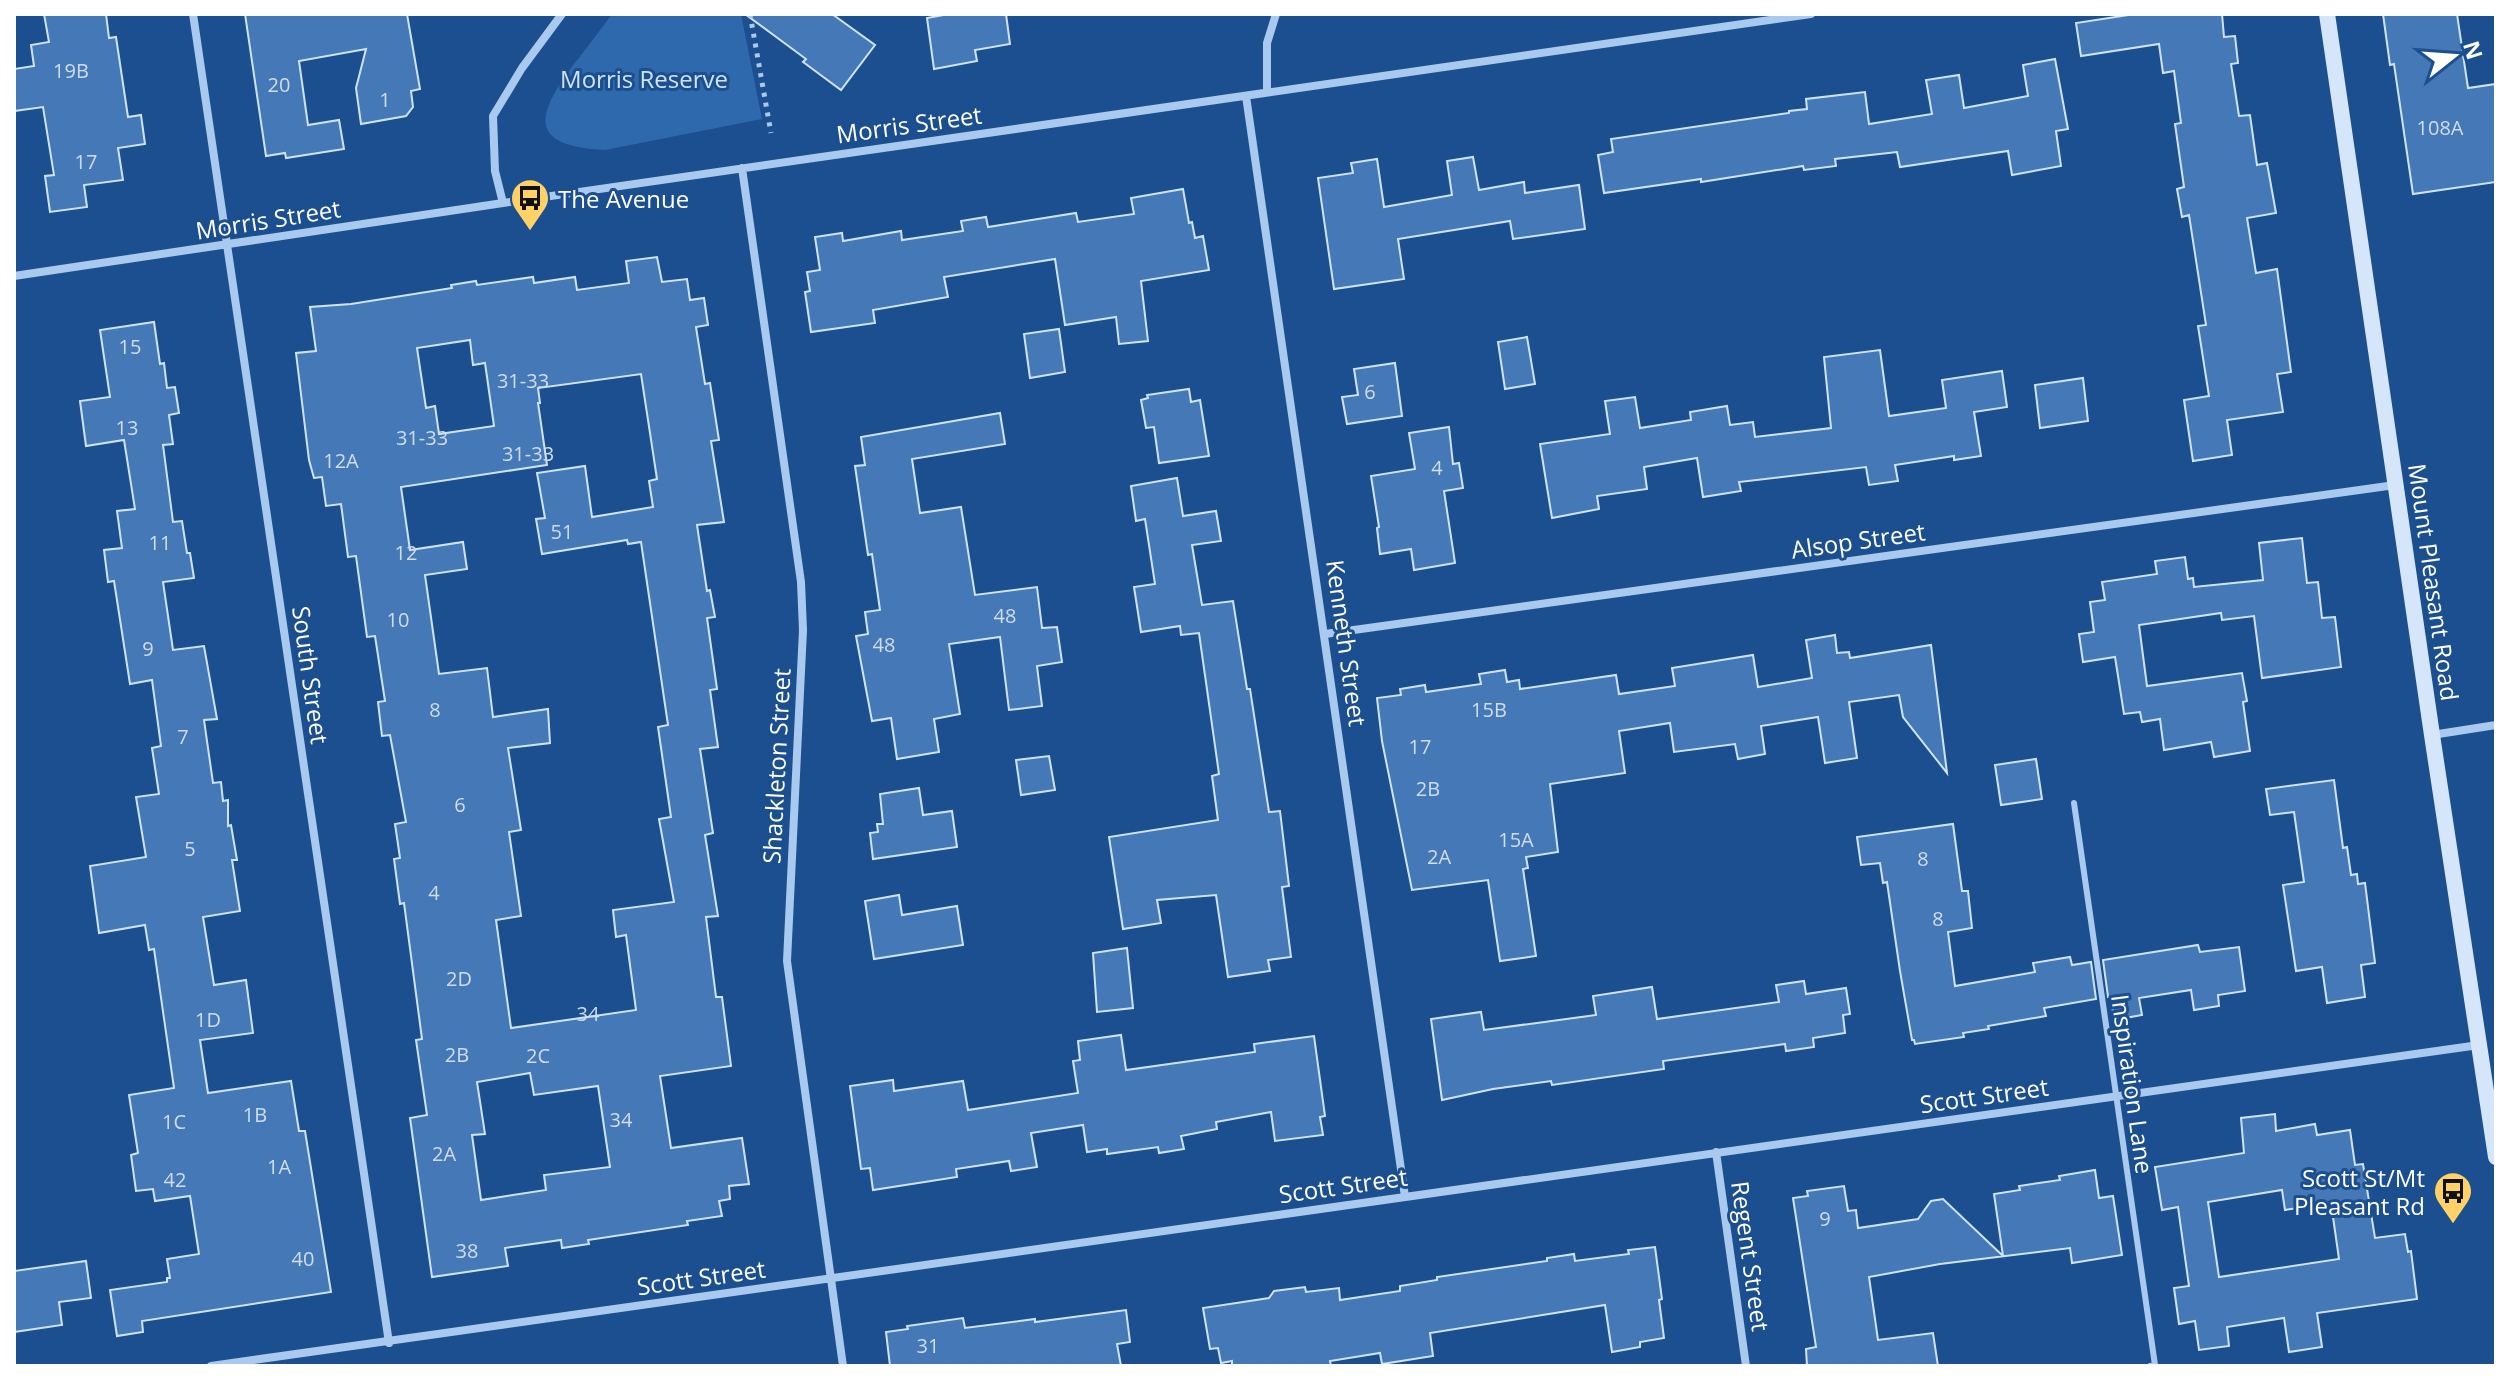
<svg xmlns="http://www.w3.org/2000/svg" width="2510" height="1380" font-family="'Open Sans',sans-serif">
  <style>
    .green { fill: #2e69ad }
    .building { fill: #4478b7; stroke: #cfe3fa; stroke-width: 2; fill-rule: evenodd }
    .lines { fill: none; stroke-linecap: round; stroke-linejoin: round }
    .path { stroke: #a9c9ee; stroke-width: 5; stroke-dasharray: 4 6; stroke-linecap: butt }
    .lane { stroke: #a9c9ee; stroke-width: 6 }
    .street { stroke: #a9c9ee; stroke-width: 8 }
    .secondary { stroke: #d6e6fa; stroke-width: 16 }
    .labels { text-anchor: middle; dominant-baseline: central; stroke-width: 6; stroke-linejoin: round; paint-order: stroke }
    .number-label { font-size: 20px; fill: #d0dded }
    .park-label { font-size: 24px; fill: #cfe3fa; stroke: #1b4f8f }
    .street-label { font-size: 24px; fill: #fff; stroke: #1b4f8f }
    .poi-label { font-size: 24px; fill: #fff; stroke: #1b4f8f; text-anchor: start }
  </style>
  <rect width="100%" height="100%" fill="#1b4f8f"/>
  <path class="green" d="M612 14H741L762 119 605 150C528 146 535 116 574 64 587 47 600 31 612 14Z"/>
  <path class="building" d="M44 14H106L109 38 116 37 128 117 141 115 145 144 118 148 123 180 84 185 87 207 50 212 45 176 54 175 43 107 14 111V69L34 66 31 45 49 42Z
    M245 14H407L420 89 411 91 413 107 406 116 361 124 356 88 366 49 299 61 308 125 339 120 344 149 286 158 285 153 266 156Z
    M745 14H832L875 45 841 90 803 62 806 59Z
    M949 14H1006L1010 44 975 50 977 61 934 69 927 18Z
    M2135 14H2222L2224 37 2235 36 2238 63 2231 64 2239 116 2250 115 2257 165 2267 163 2276 213 2247 218 2256 273 2277 269 2291 372 2277 374 2283 412 2227 420 2232 455 2193 461 2184 400 2209 396 2198 326 2206 325 2189 215 2182 217 2177 189 2184 187 2175 124 2181 123 2174 71 2163 73 2159 44 2081 56 2076 23Z
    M2383 14H2457L2468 88 2496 84V182L2413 194 2394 64 2390 65Z
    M2055 59 2068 129 2056 131 2061 166 2012 175 2008 151 1900 167 1897 152 1835 159 1836 166 1804 170 1803 166 1701 182V179L1604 193 1598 155 1613 152 1611 139 1789 113V111L1807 109 1806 99 1865 92 1869 124 1932 114 1926 80 1959 75 1964 108 2028 96 2023 65Z
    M1473 157 1479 190 1524 182 1525 193 1579 185 1585 229 1513 239 1510 221 1398 239 1404 279 1334 289 1318 178 1353 173 1351 163 1377 159 1384 207 1452 195 1447 161Z
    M1183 189 1189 223 1192 222 1195 238 1203 236 1209 270 1141 281 1148 341 1119 344 1116 317 1065 325 1055 259 944 277 948 297 873 310 875 323 811 332 805 292 810 291 807 272 820 270 815 237 842 233 843 241 901 231 902 240 963 231 961 221 986 217 988 227 1076 213 1078 222 1134 214 1131 198Z
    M657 257 662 282 687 279 690 300 704 298 708 325 696 327 705 384 710 383 719 440 711 441 724 522 697 525 707 591 710 590 715 617 707 618 717 689 710 690 718 747 700 749 713 833 705 835 718 916 706 917 716 997H722L731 1066 660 1076 671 1148 742 1138 749 1184 729 1186 730 1199 719 1201 722 1216 687 1221 688 1225 588 1240 589 1244 562 1248 561 1240 505 1248 508 1266 432 1277 410 1118 427 1115 416 1040 422 1039 404 903 400 904 394 859 400 858 395 824 406 822 390 735 382 736 378 702 385 701 375 636 367 637 356 556 348 557 341 504 326 506 322 477 314 478 309 460 296 353 316 351 310 307 351 304 452 288 451 285 476 281 477 285 533 277 534 283 575 277 577 290 629 283 626 261ZM470 340 473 365 485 363 494 426 439 434 435 406 426 408 417 348ZM641 374 657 479 649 481 653 507 592 517 585 466 537 473 545 518 536 519 542 554 627 540 628 544 641 542 668 725 658 727 671 817 659 819 674 902 613 910 616 937 626 935 636 1010 511 1028 496 920 521 916 509 832 521 830 508 748 550 743 548 709 493 717 487 668 439 674 425 575 467 569 463 542 410 550 401 487 547 465 538 403H540L538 388ZM530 1073 534 1095 598 1086 610 1167 544 1175 546 1190 481 1200 472 1135 485 1134 477 1082Z
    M154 322 160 364 164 363 167 388 175 387 179 413 169 415 173 444 163 445 173 522 182 521 187 553H190L194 578 163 582 173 650 204 646 217 719 204 720 213 783 221 782 223 801 228 800V826L231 825 237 860H232L240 911 203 917 214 985 246 980 253 1033 200 1040 208 1093 291 1081 299 1131H305L331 1292 142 1321 143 1332 117 1336 110 1290 167 1282V1278H170L167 1259 199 1254 190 1196 155 1201 153 1189 136 1191 131 1155 138 1153 129 1095 174 1088 154 949 149 950 145 925 99 933 90 866 146 857 136 797 159 794 152 748 161 746 152 680 130 684 114 581 108 582 104 550 122 548 117 511 135 509 124 440 86 446 80 401 110 397 100 330Z
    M1059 329 1065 372 1030 378 1024 334Z
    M1527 337 1535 384 1505 389 1498 342Z
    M1880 350 1889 416 1946 408 1942 380 2002 371 2007 407 1974 412 1981 456 1954 460V456L1895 465 1898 481 1869 485 1866 467 1739 482 1741 491 1703 497 1697 458 1644 467 1647 489 1597 496 1599 509 1552 518 1540 444 1610 434 1605 401 1635 397 1640 428 1691 420 1690 412 1727 406 1730 425 1753 422 1755 437 1831 428 1824 357Z
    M1395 363 1402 416 1347 424 1342 397 1358 395 1354 369Z
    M2083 378 2088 421 2040 428 2035 385Z
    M1189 389 1191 402 1200 400 1209 456 1159 463 1154 427 1146 428 1141 400 1148 398 1147 395Z
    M1000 413 1005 444 912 459 920 513 961 507 975 595 1037 587 1042 628 1057 627 1062 662 1037 666 1042 706 1009 710 1000 637 949 644 960 714 934 719 939 752 897 759 891 718 872 721 856 636 868 634 865 612 880 610 872 554 868 555 855 466 865 465 861 437Z
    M1449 427 1453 464 1459 463 1463 488 1444 491 1455 563 1414 570 1411 549 1380 554 1377 528 1379 527 1371 476 1415 469 1409 433Z
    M1177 478 1183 516 1216 511 1221 541 1192 545 1202 605 1233 601 1247 689H1250L1269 812 1280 811 1289 886 1282 887 1291 957 1268 960 1270 971 1228 977 1216 895 1157 900 1161 923 1123 929 1109 837 1218 820 1212 776 1219 774 1199 633 1181 635 1180 626 1141 632 1134 587 1155 584 1145 519 1136 521 1131 486Z
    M2302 538 2307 583 2318 582 2322 618 2335 617 2341 667 2262 678 2254 616 2222 620 2221 613 2139 625 2147 686 2242 673 2247 701 2243 702 2250 751 2214 757 2211 742 2164 750 2160 719 2142 722 2140 712 2124 714 2115 657 2083 662 2079 634 2094 632 2090 602 2105 600 2102 582 2157 574 2155 561 2185 557 2188 579 2193 578 2194 587 2263 580 2259 543Z
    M1835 635 1837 653 1849 652 1850 658 1931 645 1947 773 1903 717 1899 695 1849 702 1857 758 1825 763 1818 717 1761 726 1765 754 1738 759 1735 744 1674 752 1670 723 1619 731 1625 773 1550 784 1558 852 1526 857 1528 868 1523 869 1536 956 1500 961 1488 880 1412 890 1382 741 1377 698 1401 695 1400 689 1425 685 1426 692 1481 684 1479 674 1505 670 1507 682 1519 680 1520 689 1616 675 1619 694 1675 686 1672 668 1753 655 1758 687 1812 678 1806 640Z
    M1049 756 1055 790 1021 795 1016 760Z
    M2036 759 2042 799 2001 805 1995 765Z
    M2334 780 2343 848 2347 847 2351 875 2357 874 2358 884 2365 883 2375 963 2361 965 2365 997 2327 1003 2322 967 2296 971 2283 885 2304 882 2294 812 2270 815 2266 789Z
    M919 788 923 815 952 811 957 847 873 859 870 833 878 832 877 824H883L880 794Z
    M1953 824 1962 891H1968L1972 928 1948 932 1955 986 2035 972 2033 963 2070 957 2072 965 2091 962 2096 999 2044 1008 2046 1016 1988 1026 1989 1029 1963 1033 1964 1037 1915 1044 1914 1040H1912L1900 971 1887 882 1883 883 1880 863 1861 865 1857 837Z
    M899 895 902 915 957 906 963 945 874 959 865 901Z
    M2198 945 2200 952 2239 947 2245 991 2218 995 2219 1006 2194 1010 2191 990 2139 998 2142 1015 2114 1020 2111 997H2108L2103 960Z
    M1127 948 1133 1008 1097 1012 1093 953Z
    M1804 981 1806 994 1846 988 1850 1014 1843 1015 1845 1033 1813 1038 1814 1047 1786 1051 1785 1044 1663 1061 1664 1069 1552 1085 1551 1081 1493 1089 1442 1100 1431 1019 1481 1012 1484 1030 1596 1015 1593 996 1652 987 1657 1019 1779 1002 1776 985Z
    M1121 1035 1126 1070 1255 1052 1254 1044 1314 1036 1325 1116 1320 1117 1323 1135 1275 1141 1271 1112 1216 1122 1217 1129 1181 1136 1184 1149 1159 1153 1158 1147 1107 1154V1149L1087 1152 1083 1125 1031 1133 1037 1167 1011 1171 1009 1161 956 1169 957 1177 873 1190 870 1168 861 1169 850 1086 893 1080 894 1091 963 1081 968 1110 1078 1093 1073 1061 1080 1060 1078 1041Z
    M2275 1114 2276 1131 2315 1124 2317 1135 2350 1130 2355 1165 2363 1164 2375 1238 2405 1234 2408 1252 2411 1251 2417 1299 2317 1313 2322 1347 2289 1352 2284 1318 2227 1327 2229 1346 2199 1350 2195 1321 2179 1324 2174 1288 2189 1286 2178 1207 2162 1210 2155 1167 2244 1153 2241 1118ZM2282 1190 2285 1210 2331 1203 2339 1259 2219 1277 2208 1202Z
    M2095 1170 2099 1198 2113 1196 2122 1255 2072 1263 2070 1248 1940 1264 1869 1277 1878 1340 1933 1333 1938 1366H1807L1806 1349 1816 1347 1793 1198 1808 1196 1807 1191 1844 1186 1848 1211 1856 1210 1858 1228 1918 1219 1931 1201 1943 1199 2003 1256 1994 1194 2020 1190 2019 1186 2060 1180 2059 1176Z
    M1655 1247 1662 1299 1659 1300 1664 1338 1640 1342V1347L1612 1352 1605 1305 1430 1333 1433 1356 1382 1364 1380 1353 1330 1361 1331 1366H1232V1361L1221 1363 1218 1348 1210 1349 1203 1308 1269 1298 1274 1291 1305 1287 1306 1292 1339 1288 1340 1300 1400 1291V1286L1437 1280V1277L1547 1261V1258L1574 1254 1575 1261 1629 1254 1628 1250Z
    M86 1261 91 1298 59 1302 62 1325 14 1332V1271Z
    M1126 1310 1130 1342 1117 1344 1121 1366H890L886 1332 908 1329 907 1326 963 1318 965 1328 1035 1319V1322Z"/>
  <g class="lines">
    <path class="path" d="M750 14 771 133"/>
    <path class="lane" d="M2074 803 2155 1365 2150 1366"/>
    <path class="street" d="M193 14 389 1343
      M1267 92V43L1276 14
      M1246 96 1405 1197
      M742 168 801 582 803 630 787 961 843 1366
      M503 203 495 171 493 116 522 68 562 14
      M14 276 503 203 1811 14
      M1325 634 2395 485
      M2432 735 2496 725
      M1716 1152 1746 1366
      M211 1366 2479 1045"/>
    <path class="secondary" d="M2327 14 2432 735 2496 1157"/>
  </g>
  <defs>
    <symbol id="bus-pin" viewBox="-11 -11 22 30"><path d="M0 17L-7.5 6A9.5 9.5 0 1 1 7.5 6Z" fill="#ffd166" stroke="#1b4f8f"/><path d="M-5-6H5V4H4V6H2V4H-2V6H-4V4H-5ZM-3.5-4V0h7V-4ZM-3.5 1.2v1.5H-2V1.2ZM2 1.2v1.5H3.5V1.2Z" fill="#111"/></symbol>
  </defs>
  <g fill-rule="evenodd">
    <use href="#bus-pin" x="508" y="176" width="44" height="60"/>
    <use href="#bus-pin" x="2431" y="1169" width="44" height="60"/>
  </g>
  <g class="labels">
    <g class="number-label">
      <text x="71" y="70">19B</text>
      <text x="279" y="84">20</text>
      <text x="385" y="99">1</text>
      <text x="2440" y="127">108A</text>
      <text x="86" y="161">17</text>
      <text x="130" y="346">15</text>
      <text x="523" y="380">31-33</text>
      <text x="1370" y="391">6</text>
      <text x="127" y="427">13</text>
      <text x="422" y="437">31-33</text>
      <text x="528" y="453">31-33</text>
      <text x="341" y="460">12A</text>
      <text x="1437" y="467">4</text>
      <text x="562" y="531">51</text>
      <text x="160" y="542">11</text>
      <text x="406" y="552">12</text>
      <text x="1005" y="615">48</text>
      <text x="398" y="619">10</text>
      <text x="884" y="644">48</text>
      <text x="148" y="648">9</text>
      <text x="435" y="709">8</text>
      <text x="1489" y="709">15B</text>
      <text x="183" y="736">7</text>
      <text x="1420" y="746">17</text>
      <text x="1428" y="788">2B</text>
      <text x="460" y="804">6</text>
      <text x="1516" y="839">15A</text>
      <text x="190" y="848">5</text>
      <text x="1439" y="856">2A</text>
      <text x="1923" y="858">8</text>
      <text x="434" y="892">4</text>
      <text x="1938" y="918">8</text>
      <text x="459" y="978">2D</text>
      <text x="588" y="1013">34</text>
      <text x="208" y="1019">1D</text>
      <text x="457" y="1054">2B</text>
      <text x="538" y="1055">2C</text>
      <text x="255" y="1114">1B</text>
      <text x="621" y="1119">34</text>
      <text x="174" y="1121">1C</text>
      <text x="444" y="1153">2A</text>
      <text x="279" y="1166">1A</text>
      <text x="175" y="1179">42</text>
      <text x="1825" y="1218">9</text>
      <text x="467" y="1250">38</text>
      <text x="303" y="1258">40</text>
      <text x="928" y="1345">31</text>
    </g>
    <g class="park-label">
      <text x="644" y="78">Morris Reserve</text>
    </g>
    <g class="street-label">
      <text transform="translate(909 124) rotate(-8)">Morris Street</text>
      <text transform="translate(268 219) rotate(-9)">Morris Street</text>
      <text transform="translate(1858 540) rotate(-8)">Alsop Street</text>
      <text transform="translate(2434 582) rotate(82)">Mount Pleasant Road</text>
      <text transform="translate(1347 643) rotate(82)">Kenneth Street</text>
      <text transform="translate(311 675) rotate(82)">South Street</text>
      <text transform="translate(776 766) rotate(-87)">Shackleton Street</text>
      <text transform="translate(2133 1084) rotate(82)">Inspiration Lane</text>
      <text transform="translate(1984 1095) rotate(-8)">Scott Street</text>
      <text transform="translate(1343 1185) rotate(-8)">Scott Street</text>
      <text transform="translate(1751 1256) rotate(82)">Regent Street</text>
      <text transform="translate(701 1277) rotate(-8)">Scott Street</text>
    </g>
    <g class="poi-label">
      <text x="558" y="198">The Avenue</text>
      <text x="2425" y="1177" text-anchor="end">Scott St/Mt<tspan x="2425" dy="28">Pleasant Rd</tspan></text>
    </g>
  </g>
  <rect width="2510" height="1380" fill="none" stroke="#ffffff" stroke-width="32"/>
  <g transform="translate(2454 56) rotate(73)" stroke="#1b4f8f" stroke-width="6" paint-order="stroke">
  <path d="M0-6L14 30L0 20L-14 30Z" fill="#ffffff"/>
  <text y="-12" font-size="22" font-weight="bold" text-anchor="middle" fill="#ffffff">N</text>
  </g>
</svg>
